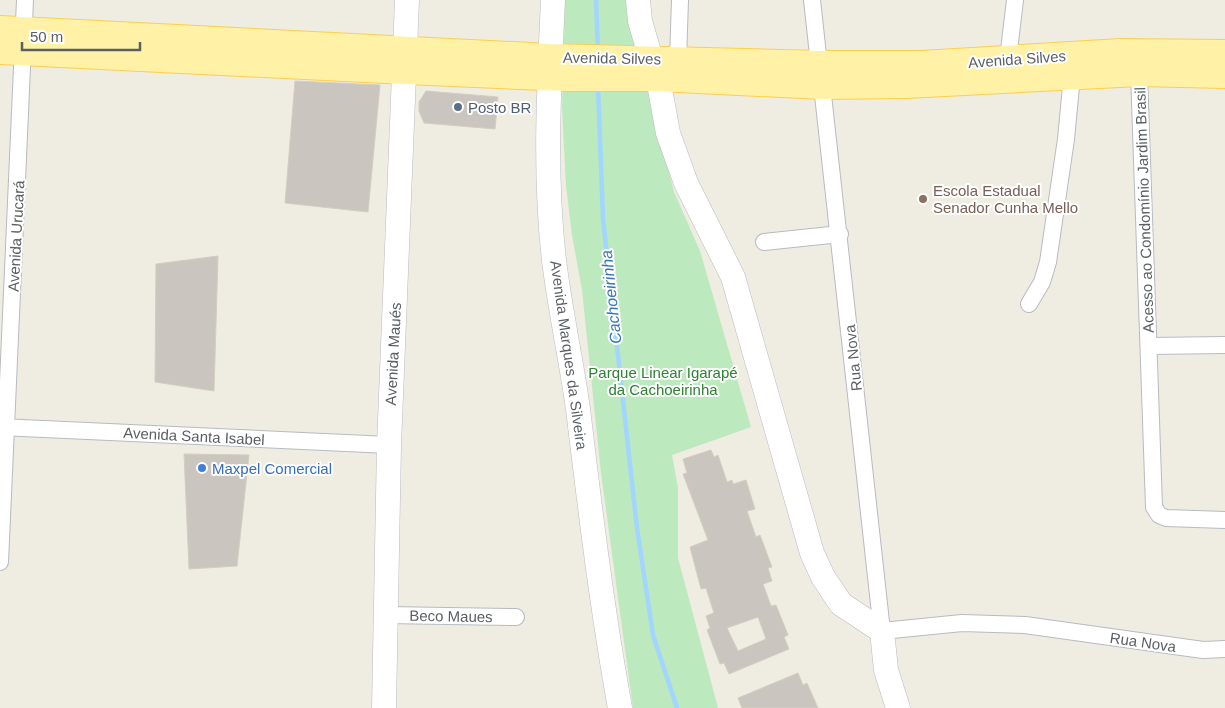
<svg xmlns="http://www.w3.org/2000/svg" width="1225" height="708" font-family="Arial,sans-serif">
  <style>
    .green { fill: #bce9bd }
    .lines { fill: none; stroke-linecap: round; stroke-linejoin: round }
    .stream { stroke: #a2d5ff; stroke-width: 4.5 }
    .building { fill: #cac6bf; stroke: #d4cec0; fill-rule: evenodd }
    .street-casing { stroke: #b7bbc0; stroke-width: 18 }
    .secondary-casing { stroke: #b8bcc2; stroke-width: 25 }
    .primary-casing { stroke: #fdce4d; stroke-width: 28 }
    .street { stroke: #fff; stroke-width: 16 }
    .secondary { stroke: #fff; stroke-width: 24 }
    .primary { stroke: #fff2a7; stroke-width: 26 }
    .service-dot { fill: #5c6f8a; stroke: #fff; stroke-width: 2 }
    .education-dot { fill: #8d6e63; stroke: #fff; stroke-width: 2 }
    .shop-dot { fill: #3f7fe0; stroke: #fff; stroke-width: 2 }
    .labels { text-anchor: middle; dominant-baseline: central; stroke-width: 4; stroke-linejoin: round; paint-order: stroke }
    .street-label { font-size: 15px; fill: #5a5f64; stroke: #fff }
    .service-label { font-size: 15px; fill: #4e5e75; stroke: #fff; text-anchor: start }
    .education-label { font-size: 15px; fill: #785e54; stroke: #fff; text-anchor: start }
    .park-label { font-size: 15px; fill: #2c8231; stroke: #fff }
    .shop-label { font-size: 15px; fill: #366cbe; stroke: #fff; text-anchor: start }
    .water-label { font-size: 16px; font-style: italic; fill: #3675ba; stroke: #fff }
  </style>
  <rect width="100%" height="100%" fill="#efece2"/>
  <path class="green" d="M565 0H630L636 45 674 192 700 251 751 427 672 455 678 488V558L718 708H633L601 473 582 290 572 235 566 186 562 108Z"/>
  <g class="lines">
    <path class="stream" d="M596 0 598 51
      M598 86 603 219 637 528 653 635 677 708"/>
  </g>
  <path class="building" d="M295 81 380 85 368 212 285 203Z
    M426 91 498 97 495 129 424 123 419 111V102Z
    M218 256 214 391 155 382 156 264Z
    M711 450 714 457 718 455 727 482 732 480 733 484 746 480 755 509 747 511 756 537 760 535 772 567 768 568 772 581 763 584 771 606 776 605 788 635 784 637 789 649 729 674 724 663 720 664 707 630 710 628 706 616 714 613 706 588 701 589 690 547 708 540 683 474 687 473 683 459ZM758 617 766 639 738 651 727 628Z
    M184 454 249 455 237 566 189 569Z
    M798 673 803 685 807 683 818 708H742L738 698Z"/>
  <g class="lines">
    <defs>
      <path id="street" d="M812 0 819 64
        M678 59 680 0
        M1008 59 1015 0
        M1139 73 1154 507 1159 515 1166 518 1225 520
        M822 86 882 631 962 623 1025 625 1203 650 1225 649
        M764 242 840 234
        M1029 304 1042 282 1048 262 1066 139 1072 76
        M1149 346 1225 345
        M0 427 389 445
        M0 562 25 0
        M385 615 516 617"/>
      <path id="secondary" d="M553 0C549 86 544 174 554 260 560 310 571 359 578 409 590 509 602 609 620 708
        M638 0 640 21 651 59
        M658 78 668 133 686 183 733 277 812 553 823 577 841 604 882 631 886 670 898 708
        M384 708 389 445 407 0"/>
      <path id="primary" d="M0 29 550 57 819 64H922L1121 52 1225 53
        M0 51 406 71 567 78H658L822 86 906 85 1139 73 1225 75"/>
    </defs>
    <use href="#street" class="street-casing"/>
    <use href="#secondary" class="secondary-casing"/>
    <use href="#primary" class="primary-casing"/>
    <use href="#street" class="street"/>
    <use href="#secondary" class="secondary"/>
    <use href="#primary" class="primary"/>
  </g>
  <circle class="service-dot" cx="458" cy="107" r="5"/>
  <circle class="education-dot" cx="923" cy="199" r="5"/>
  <circle class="shop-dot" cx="202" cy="468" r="5"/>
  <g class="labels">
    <g class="street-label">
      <text transform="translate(612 58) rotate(1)">Avenida Silves</text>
      <text transform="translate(1017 59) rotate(-4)">Avenida Silves</text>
      <text transform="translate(1144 210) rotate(-92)">Acesso ao Condomínio Jardim Brasil</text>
      <text transform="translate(16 236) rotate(-87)">Avenida Urucará</text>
      <text transform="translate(393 354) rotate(-87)">Avenida Maués</text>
      <text transform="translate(569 355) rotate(82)">Avenida Marques da Silveira</text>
      <text transform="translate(853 358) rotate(-96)">Rua Nova</text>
      <text transform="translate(194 436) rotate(3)">Avenida Santa Isabel</text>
      <text transform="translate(451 616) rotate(1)">Beco Maues</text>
      <text transform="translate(1143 642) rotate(8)">Rua Nova</text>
    </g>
    <g class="service-label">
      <text x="468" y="107">Posto BR</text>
    </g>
    <g class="education-label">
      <text x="933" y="190">Escola Estadual<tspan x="933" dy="17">Senador Cunha Mello</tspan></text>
    </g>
    <g class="park-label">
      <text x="663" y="372">Parque Linear Igarapé<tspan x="663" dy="17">da Cachoeirinha</tspan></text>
    </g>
    <g class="shop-label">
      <text x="212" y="468">Maxpel Comercial</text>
    </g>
    <g class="water-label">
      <text transform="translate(611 297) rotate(-96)">Cachoeirinha</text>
    </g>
  </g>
  <path d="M22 42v8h118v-8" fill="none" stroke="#5a5f64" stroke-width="2.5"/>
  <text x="30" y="42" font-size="15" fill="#5a5f64" stroke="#ffffff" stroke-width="4" paint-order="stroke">50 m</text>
</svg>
